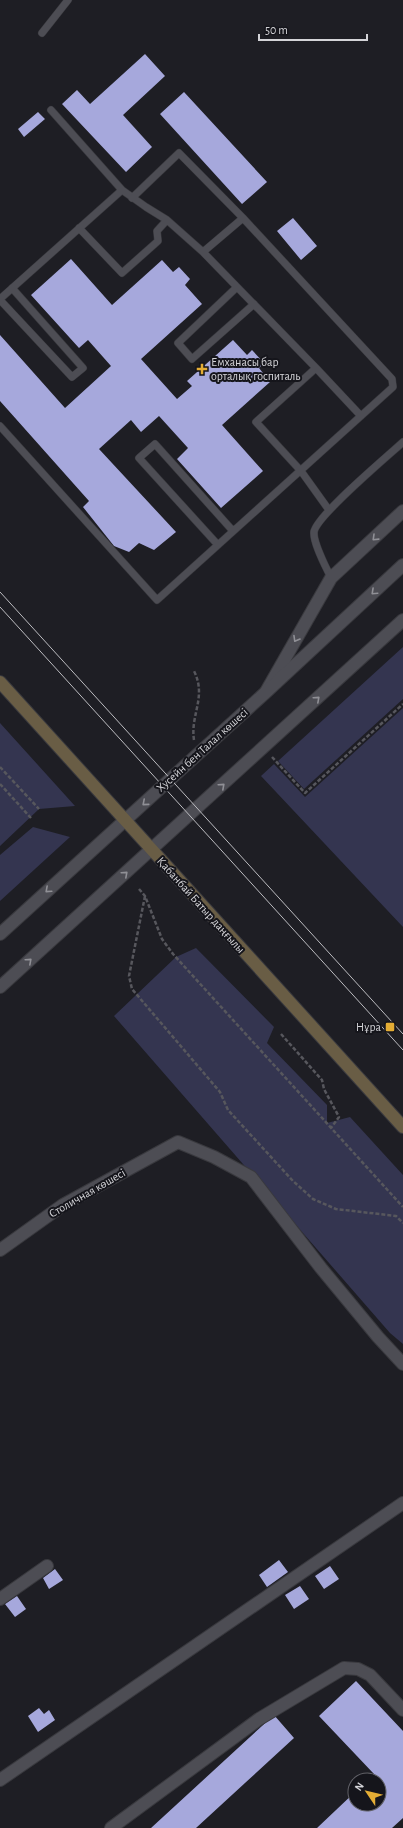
<svg xmlns="http://www.w3.org/2000/svg" width="403" height="1828" font-family="'Alegreya Sans',sans-serif">
  <style>
    .green { fill: #343550 }
    .building { fill: #a6a8dc }
    .lines { fill: none; stroke-linecap: round; stroke-linejoin: round }
    .service-casing { stroke: #39393e; stroke-width: 8 }
    .minor-casing { stroke: #39393e; stroke-width: 14 }
    .tertiary-casing { stroke: #39393e; stroke-width: 14 }
    .secondary-casing { stroke: #39393e; stroke-width: 14 }
    .path { stroke: #57575d; stroke-width: 2.5; stroke-dasharray: 4 2; stroke-linecap: butt }
    .service { stroke: #4d4d54; stroke-width: 7 }
    .minor { stroke: #4d4d54; stroke-width: 12 }
    .tertiary { stroke: #4d4d54; stroke-width: 12 }
    .secondary { stroke: #695d45; stroke-width: 12 }
    .tram { stroke: #bcbcc0; stroke-width: 1 }
    .oneway { stroke: #909096 }
    .poi-dot { fill: #e4ad35; stroke: #15151b; stroke-width: 1.5 }
    .labels { text-anchor: middle; dominant-baseline: central; stroke-width: 4; stroke-linejoin: round; paint-order: stroke }
    .poi-label { font-size: 12px; fill: #d4d4d8; stroke: #15151b; text-anchor: start }
    .street-label { font-size: 12px; fill: #d4d4d8; stroke: #15151b }
  </style>
  <rect width="100%" height="100%" fill="#1e1e24"/>
  <path class="green" d="M403 647V699L304 789 278 761Z
    M403 708V927L261 776 274 764 305 797Z
    M0 723 75 806 39 809 0 846Z
    M33 827 70 837 0 901V855Z
    M196 948 274 1027 267 1043 327 1105V1123L350 1117 403 1175V1344L390 1333 114 1016 176 957Z"/>
  <path class="building" d="M145 54 165 76 123 115 152 147 126 172 62 104 77 90 90 104Z
    M184 92 267 182 242 204 160 114Z
    M38 112 45 119 24 137 18 129Z
    M293 218 317 246 301 260 277 231Z
    M71 259 112 305 162 260 173 272 179 267 190 279 185 285 202 304 141 359 177 399 192 386 187 381 233 340 247 355 252 350 264 363 259 368 270 382 222 425 263 471 221 508 177 459 188 448 159 416 141 432 131 420 99 449 176 532 154 550 139 543 129 552 114 546 83 507 89 501 0 401V335L65 408 111 366 88 340 79 348 31 295Z
    M279 1560 288 1572 267 1587 259 1575Z
    M330 1566 339 1579 324 1589 315 1576Z
    M55 1569 63 1580 49 1589 43 1578Z
    M300 1586 309 1599 294 1609 285 1595Z
    M17 1596 26 1609 15 1617 5 1604Z
    M356 1681 403 1731V1818L392 1828H317L355 1792V1804H379V1780H368L374 1774 319 1716Z
    M39 1708 44 1714 49 1710 55 1720 38 1732 28 1716Z
    M274 1715 294 1738 196 1828H151Z"/>
  <g class="lines">
    <defs>
      <path id="service" d="M42 33 68 0
        M51 110 122 190 146 207 167 220 203 252 316 368
        M132 198 179 153 243 218
        M79 228 122 273 158 241 157 231 167 220
        M237 287 178 343 192 359 254 304
        M0 299 122 190
        M0 300 72 377 83 368 12 288
        M0 426 157 600 393 387 392 379 243 218 203 252
        M329 510 301 471 256 422 316 368 361 416
        M218 545 139 458 155 444 233 531
        M331 578C326 567 313 543 314 532 316 516 388 456 403 442"/>
      <path id="minor" d="M267 690 331 578 403 511
        M0 1250 63 1205 178 1142 214 1157 251 1177 321 1268 378 1337 403 1364
        M0 1599 47 1566
        M0 1780 403 1503
        M111 1828 259 1719 344 1668 358 1669 370 1675 403 1710"/>
      <path id="tertiary" d="M0 934 265 693 403 565
        M0 987 403 620"/>
      <path id="secondary" d="M0 682 403 1127"/>
    </defs>
    <use href="#service" class="service-casing"/>
    <use href="#minor" class="minor-casing"/>
    <use href="#tertiary" class="tertiary-casing"/>
    <use href="#secondary" class="secondary-casing"/>
    <path class="path" d="M194 740C190 715 207 697 194 671
      M272 757 305 793 403 704
      M0 767 39 809
      M0 784 31 818
      M139 889 145 896 162 939 173 954 403 1207
      M145 896 129 976 132 989 220 1092 228 1110 293 1181 313 1199 336 1209 396 1216 403 1223
      M281 1034 322 1080 324 1089 339 1117 331 1128"/>
    <use href="#service" class="service"/>
    <use href="#minor" class="minor"/>
    <use href="#tertiary" class="tertiary"/>
    <use href="#secondary" class="secondary"/>
    <path class="tram" d="M0 592 403 1034
      M0 607 403 1050"/>
  </g>
  <defs><path id="oneway-chevron" d="M-2-3.5L2.5 0L-2 3.5" fill="none" stroke-width="1.6" stroke-linecap="round" stroke-linejoin="round"/></defs>
  <g class="oneway">
    <use href="#oneway-chevron" transform="translate(375 538) rotate(136)"/>
    <use href="#oneway-chevron" transform="translate(374 592) rotate(137)"/>
    <use href="#oneway-chevron" transform="translate(296 639) rotate(120)"/>
    <use href="#oneway-chevron" transform="translate(317 699) rotate(-42)"/>
    <use href="#oneway-chevron" transform="translate(222 786) rotate(-42)"/>
    <use href="#oneway-chevron" transform="translate(145 803) rotate(139)"/>
    <use href="#oneway-chevron" transform="translate(125 874) rotate(-42)"/>
    <use href="#oneway-chevron" transform="translate(48 890) rotate(138)"/>
    <use href="#oneway-chevron" transform="translate(29 961) rotate(-42)"/>
  </g>
  <g class="poi-dot">
    <path d="M200 363h4v4h4v4h-4v4h-4v-4h-4v-4h4z"/>
    <rect x="385" y="1022" width="10" height="10" rx="2"/>
  </g>
  <g class="labels">
    <g class="poi-label">
      <text x="211" y="362">Емханасы бар<tspan x="211" dy="14">орталық госпиталь</tspan></text>
      <text x="381" y="1027" text-anchor="end">Нұра</text>
    </g>
    <g class="street-label">
      <text transform="translate(202 750) rotate(-42)">Хусейн бен Талал көшесі</text>
      <text transform="translate(201 905) rotate(48)">Қабанбай Батыр даңғылы</text>
      <text transform="translate(87 1193) rotate(-30)">Столичная көшесі</text>
    </g>
  </g>
  <g transform="translate(367 1792) rotate(305)"><circle r="19" fill="#15151b" stroke="#616167"/>
  <path d="M0-3L7 15L0 10L-7 15Z" fill="#e4ad35"/>
  <text y="-6" font-size="11" font-weight="bold" text-anchor="middle" fill="#d4d4d8">N</text>
  </g>
  <path d="M259 34v6h108v-6" fill="none" stroke="#d4d4d8" stroke-width="2"/>
  <text x="265" y="34" font-size="12" fill="#d4d4d8" stroke="#15151b" stroke-width="3" paint-order="stroke">50 m</text>
</svg>
